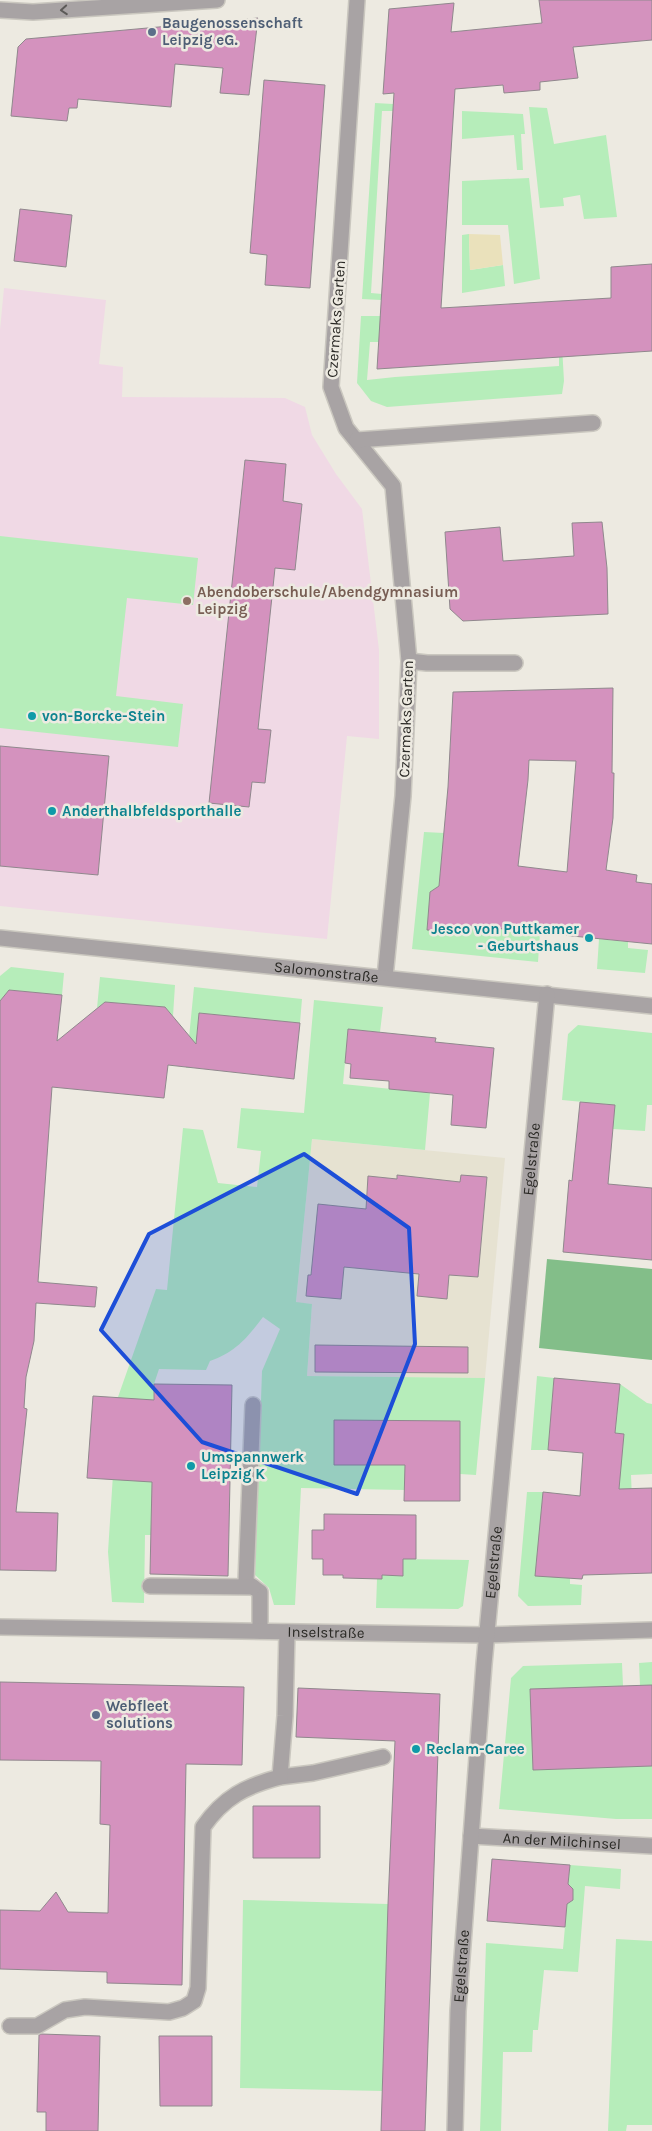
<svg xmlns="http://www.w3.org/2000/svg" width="652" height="2131" font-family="Karla,sans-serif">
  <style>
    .built { fill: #e6e2d1 }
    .education { fill: #f0d9e5 }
    .green { fill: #b6edba }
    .forest { fill: #83be89 }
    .sand { fill: #eae1bb }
    .building { fill: #d492be; stroke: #90888d; fill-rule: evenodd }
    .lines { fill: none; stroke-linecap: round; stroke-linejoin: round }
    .minor-casing { stroke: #cac7bf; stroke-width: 18 }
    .minor { stroke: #a8a3a4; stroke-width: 15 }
    .oneway { stroke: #5c5a58 }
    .marked { fill: #1d4ed8; fill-opacity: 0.2; stroke: #1d4ed8; stroke-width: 4; stroke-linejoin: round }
    .service-dot { fill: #5c6f8a; stroke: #edeae1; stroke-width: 2 }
    .education-dot { fill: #8d6e63; stroke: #edeae1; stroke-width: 2 }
    .culture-dot { fill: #0f9aa8; stroke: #edeae1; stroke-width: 2 }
    .labels { text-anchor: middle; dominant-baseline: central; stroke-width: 5; stroke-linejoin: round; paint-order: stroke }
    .service-label { font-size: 15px; font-weight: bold; fill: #4e5e75; stroke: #edeae1; text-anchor: start }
    .street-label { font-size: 15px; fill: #2a2925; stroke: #edeae1 }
    .education-label { font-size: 15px; font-weight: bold; fill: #785e54; stroke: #edeae1; text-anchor: start }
    .culture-label { font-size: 15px; font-weight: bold; fill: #0d838f; stroke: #edeae1; text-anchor: start }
  </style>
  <rect width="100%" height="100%" fill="#edeae1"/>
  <path class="built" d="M312 1139 505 1158 485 1378 307 1376 312 1304 296 1303Z"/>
  <path class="education" d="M4 288 106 300 99 364 123 367 122 397 285 398 305 407 312 435 336 474 362 509 379 650V739L347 736 327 939 0 906V330Z"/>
  <path class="green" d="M375 103 393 104V111H382L371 293 382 294 381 300 362 299Z
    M529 107 547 108 554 144 606 135 617 217 584 219 580 195 563 198 564 206 540 208Z
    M462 111 523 114 525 134H521L523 170H517L514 135 462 139Z
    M529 178 540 279 514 284 508 225H462V181Z
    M469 234 470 270 503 265 505 286 462 293V235Z
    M361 316H381L379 342H370L367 380 395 377 559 366V346H562L564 381 562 394 387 407 371 401 357 383Z
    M0 536 198 558 193 605 127 598 116 696 183 704 178 747 0 728Z
    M424 832 444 833 439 886 427 930 462 932 463 926 540 933 538 962 412 949Z
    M599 939 628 942V948L648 950 645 973 597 969Z
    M11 967 64 973 62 995 10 990 0 1001V976Z
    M100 977 175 985 173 1016 165 1007 105 1002 97 1008Z
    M194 987 302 999 300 1023 199 1013 193 1068H186Z
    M314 1000 383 1007 380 1032 348 1029 343 1084 430 1093 425 1150 312 1139 296 1302 312 1304 307 1376 485 1378 476 1475 460 1474V1421L334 1420V1465H405V1490L301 1488 295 1605H274L269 1588 255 1575 262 1371 280 1329 263 1317C247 1338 236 1352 210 1361L206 1370 159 1369 154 1384 151 1535H145L144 1603 112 1602 108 1552 118 1397 156 1289 167 1290 183 1128 203 1130 218 1183 257 1187 261 1151 237 1148 241 1108 304 1113Z
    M578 1025 652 1033V1105H647L645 1131 613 1129 615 1105 562 1100 568 1034Z
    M537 1376 554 1378 548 1450H531Z
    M620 1384 647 1403 652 1404V1474L631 1475 632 1500 591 1480 622 1456 624 1434 615 1433Z
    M527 1492H543L570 1578V1584L582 1585 581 1605 528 1606 518 1596Z
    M403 1559 469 1560 463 1606 458 1609 376 1608 377 1579 382 1575 403 1576Z
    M652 1662V1685H640L639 1663Z
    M622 1663 623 1686 530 1689 533 1770 652 1766V1819H616L499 1809 511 1678 523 1666Z
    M570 1865 621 1869 620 1889 585 1886 578 1972 544 1970 538 2030H533L532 2052H503L501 2131H480L486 1943 563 1949 567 1904 573 1900V1889L568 1884Z
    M243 1900 388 1904 382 2091 240 2088Z
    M616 1939 652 1941V2125H627L626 2131H608Z"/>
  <path class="forest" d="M547 1259 652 1269V1360L539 1348Z"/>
  <path class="sand" d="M469 234 500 235 503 265 470 270Z"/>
  <path class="building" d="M539 0H652V40L573 47 578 78 540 82V90L504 93 503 85 455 89 441 308 611 298V267L652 264V351L377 369 394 93 383 94 389 9 454 3 451 32 542 23Z
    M258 18 249 95 220 93 223 68 175 64 171 107 78 99 77 108H69L67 121 11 116 18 47 26 39Z
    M264 80 325 85 310 288 265 285 267 255 250 253Z
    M20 209 72 215 66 267 14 261Z
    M245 460 286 464 283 501 302 504 295 570 275 568 258 729 271 730 265 783 252 782 249 807 209 803Z
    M602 522 607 568 608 614 463 621 450 609 445 532 500 527 503 561 533 559 574 556 572 523Z
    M613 688 612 773H614L613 818 606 870 637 875 636 882 652 884V944L463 925 462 932 427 930 430 892 439 886 448 787 453 692ZM529 760 576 761 567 872 518 866 528 780Z
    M0 746 109 756 98 875 0 866Z
    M9 990 62 995 57 1041 105 1002 165 1007 196 1044 199 1013 300 1023 294 1079 168 1065 164 1098 52 1087 38 1282 97 1287 95 1307 36 1303 34 1341 26 1377 24 1408 27 1409 16 1512 58 1513 56 1571 0 1570V1001Z
    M348 1029 436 1038 435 1042 494 1048 486 1128 451 1125 453 1095 389 1089V1081L350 1078 351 1064 345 1063Z
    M580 1102 615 1105 608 1184 652 1188V1260L563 1252 569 1180 572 1181Z
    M397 1175 460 1182 461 1175 487 1177 478 1277 449 1275 447 1299 417 1296 419 1274 344 1267 341 1299 306 1296 308 1275H311L318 1204 366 1209 368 1176 397 1179Z
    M315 1345 468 1347V1373L315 1372Z
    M554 1378 620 1384 615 1433 624 1434 619 1489 652 1488V1573L583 1575 582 1579 535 1576 543 1492 580 1496 583 1453 548 1450Z
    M154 1384 232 1385 228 1576 150 1574 152 1482 87 1478 93 1396 154 1400Z
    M334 1420 460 1421V1501H404L405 1465H334Z
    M324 1514 416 1515V1559H403V1576L382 1575V1579L343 1578V1575H323V1559H312V1530H324Z
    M0 1682 244 1687 242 1765 186 1764 182 1985 107 1983V1972L0 1969V1910L40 1911 56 1892 68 1912 108 1913 110 1825 100 1824 101 1761 0 1760Z
    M652 1685V1766L533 1770 530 1689Z
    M298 1688 440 1694 425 2131H381L388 1904 395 1741 296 1737Z
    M253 1806H320V1858H253Z
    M492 1859 570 1865 568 1884 573 1889V1900L567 1904 565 1927 487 1921Z
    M41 2034 100 2036 98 2131H46V2112H37L39 2035Z
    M159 2036H212V2106H160Z"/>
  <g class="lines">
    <defs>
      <g id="minor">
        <path d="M357 0 331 387 346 428 393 486 409 661 403 796 385 977"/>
        <path d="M0 10 33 12 217 0"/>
        <path d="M357 440 593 423"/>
        <path d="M409 661 427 663H515"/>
        <path id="s1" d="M0 938 652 1006"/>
        <path d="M253 1405 246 1582 260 1592V1631"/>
        <path d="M150 1586 253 1587"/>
        <path id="s2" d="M0 1627 486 1635 652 1630"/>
        <path d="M280 1777 313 1773 383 1757"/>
        <path id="s3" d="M471 1836 652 1846"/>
        <path d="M10 2026H37L65 2010 85 2007 169 2012 183 2008 194 2001 198 1988 203 1827C224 1797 246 1786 280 1777L285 1716 287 1632"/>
        <path id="s4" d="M455 2131 458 2011 484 1664 547 994"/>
      </g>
    </defs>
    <use href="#minor" class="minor-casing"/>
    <use href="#minor" class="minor"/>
  </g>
  <defs><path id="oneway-chevron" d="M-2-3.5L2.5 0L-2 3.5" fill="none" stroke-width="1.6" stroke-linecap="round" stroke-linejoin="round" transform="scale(1.25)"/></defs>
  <use class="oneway" href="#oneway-chevron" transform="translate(64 10) rotate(176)"/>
  <path class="marked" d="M304 1154 409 1228 415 1344 357 1494 202 1442 101 1330 149 1234Z"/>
  <g class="service-dot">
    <circle cx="152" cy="32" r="5"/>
    <circle cx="96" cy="1715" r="5"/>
  </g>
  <circle class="education-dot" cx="187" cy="601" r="5"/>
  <g class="culture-dot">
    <circle cx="32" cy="716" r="5"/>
    <circle cx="52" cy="811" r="5"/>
    <circle cx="589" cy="938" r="5"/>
    <circle cx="191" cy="1466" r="5"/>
    <circle cx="416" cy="1749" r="5"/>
  </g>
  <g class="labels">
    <g class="service-label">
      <text x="162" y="23">Baugenossenschaft<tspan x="162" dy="17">Leipzig eG.</tspan></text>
      <text x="106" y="1706">Webfleet<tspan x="106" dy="17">solutions</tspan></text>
    </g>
    <g class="street-label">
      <text transform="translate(336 319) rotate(-86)">Czermaks Garten</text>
      <text transform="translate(406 719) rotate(-88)">Czermaks Garten</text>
      <text stroke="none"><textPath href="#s1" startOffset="328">Salomonstraße</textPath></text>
      <text stroke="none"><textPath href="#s4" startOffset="975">Egelstraße</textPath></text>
      <text stroke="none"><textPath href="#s4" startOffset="570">Egelstraße</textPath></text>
      <text stroke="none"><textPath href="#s2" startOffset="326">Inselstraße</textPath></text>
      <text stroke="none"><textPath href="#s3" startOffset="91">An der Milchinsel</textPath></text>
      <text stroke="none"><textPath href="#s4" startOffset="165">Egelstraße</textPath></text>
    </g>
    <g class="education-label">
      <text x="197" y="592">Abendoberschule/Abendgymnasium<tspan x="197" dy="17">Leipzig</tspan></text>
    </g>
    <g class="culture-label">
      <text x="42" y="716">von-Borcke-Stein</text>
      <text x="62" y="811">Anderthalbfeldsporthalle</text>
      <text x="579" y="929" text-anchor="end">Jesco von Puttkamer<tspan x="579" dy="17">- Geburtshaus</tspan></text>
      <text x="201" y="1457">Umspannwerk<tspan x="201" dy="17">Leipzig K</tspan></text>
      <text x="426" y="1749">Reclam-Caree</text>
    </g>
  </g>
</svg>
